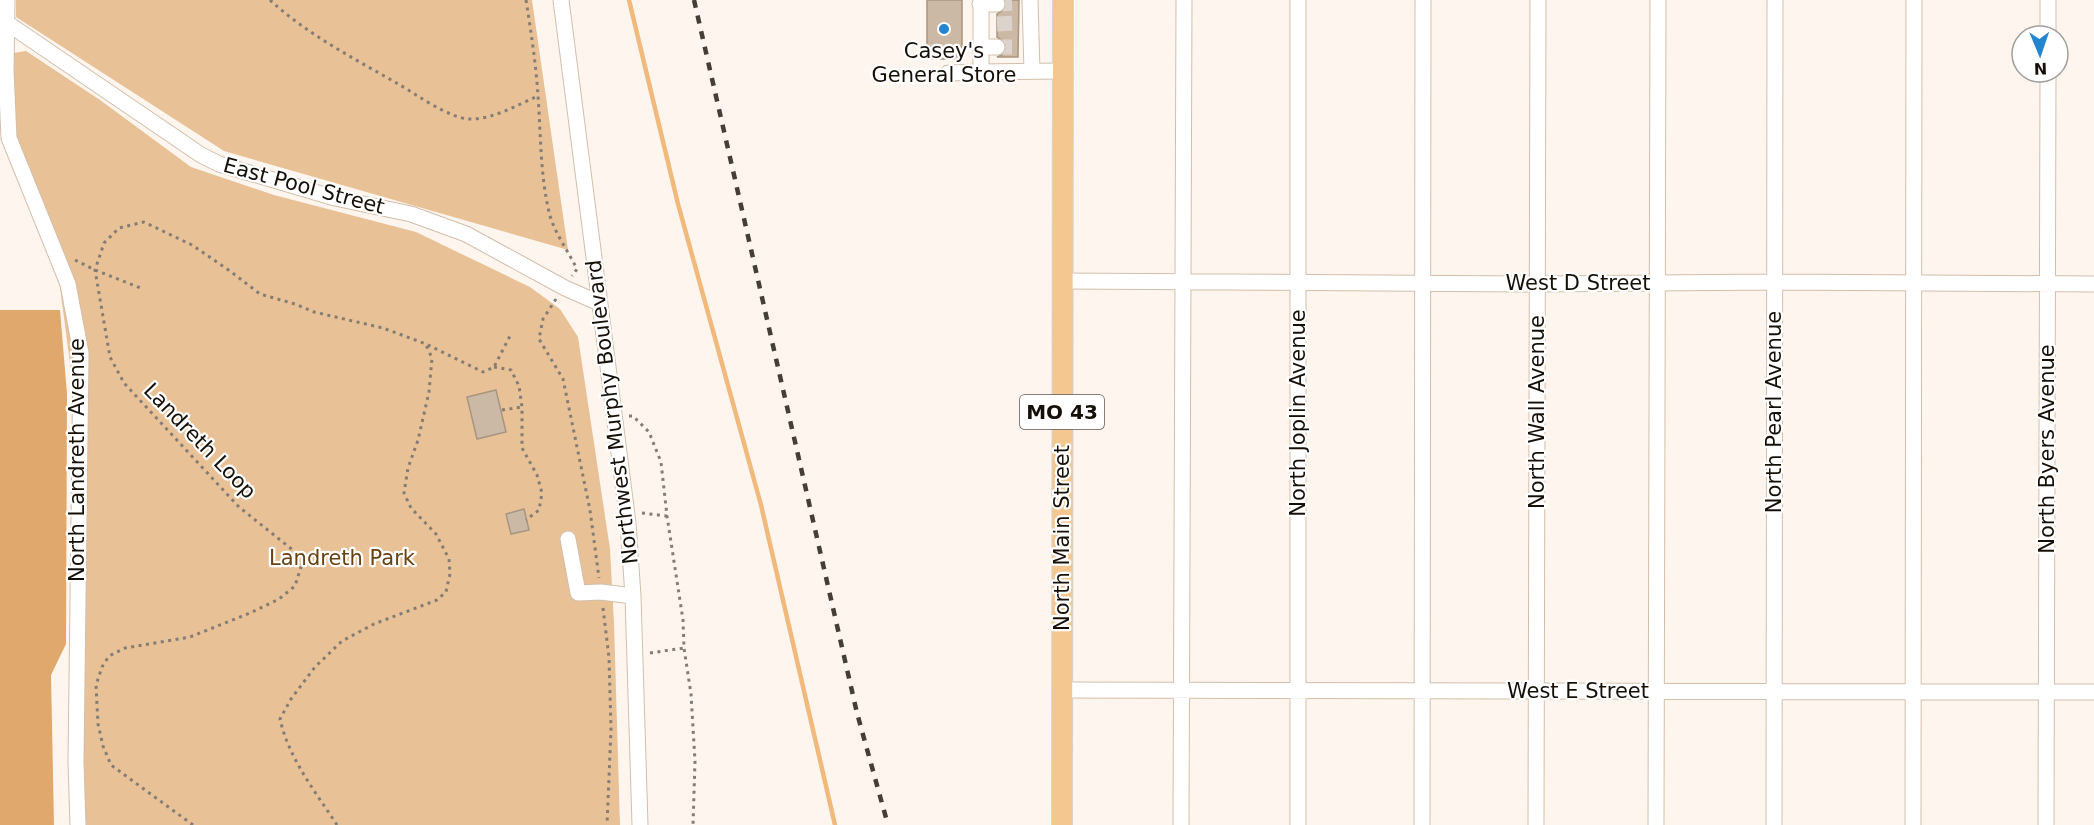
<svg xmlns="http://www.w3.org/2000/svg" width="2094" height="825" font-family="'DejaVu Sans',sans-serif">
  <style>
    .green { fill: #e9c197 }
    .forest { fill: #e0a86c }
    .lines { fill: none; stroke-linecap: round; stroke-linejoin: round }
    .stream { stroke: #f2b97d; stroke-width: 4.5 }
    .building { fill: #ccb9a5; stroke: #a79582; stroke-width: 1.5 }
    .minor-tunnel { stroke: #dbd3cc; stroke-width: 15; stroke-dasharray: 15 8; stroke-linecap: butt }
    .minor-casing { stroke: #d2beab; stroke-width: 17 }
    .major-casing { stroke: #d5d4d3; stroke-width: 22 }
    .path { stroke: #847d75; stroke-width: 3; stroke-dasharray: 3 4.5; stroke-linecap: butt }
    .minor { stroke: #fff; stroke-width: 15 }
    .major { stroke: #f4c791; stroke-width: 20 }
    .rail { stroke: #443e36; stroke-width: 4.5; stroke-dasharray: 8 8; stroke-linecap: butt }
    .poi-dot { fill: #2384d0; stroke: #fff; stroke-width: 2 }
    .labels { text-anchor: middle; dominant-baseline: central; stroke-width: 4.5; stroke-linejoin: round; paint-order: stroke }
    .shield { fill: #fff; stroke: #5b5752; stroke-width: 1.5 }
    .shield-label { font-size: 20px; font-weight: bold; fill: #150f08 }
    .poi-label { font-size: 21px; fill: #150f08; stroke: #fff }
    .street-label { font-size: 21px; fill: #150f08; stroke: #fff }
    .park-label { font-size: 21px; fill: #674214; stroke: #fff }
  </style>
  <rect width="100%" height="100%" fill="#fef6ee"/>
  <path class="green" d="M16 0H532L568 250 224 151 16 17Z
    M26 51 100 100 191 167 274 195 416 232 530 287 560 309 578 337 610 549 614 623 620 825H83L77 416 59 280 3 97 7 54Z"/>
  <path class="forest" d="M0 310H60L67 394 66 644 51 675 54 825H0Z"/>
  <g class="lines">
    <path class="stream" d="M629 0 678 204 761 505 835 825"/>
  </g>
  <path class="building" d="M927 0H962V59H927Z
    M1006 0H1019L1018 57H997L1002 55 1007 48 1005 42 997 37V14L1005 9Z
    M496 390 506 432 477 439 467 397Z
    M524 509 529 530 511 534 506 514Z"/>
  <g class="lines">
    <path class="minor-tunnel" d="M997 4 1019 3
      M997 24 1018 23
      M997 47H1019"/>
    <defs>
      <path id="minor" d="M7 0 6 70 9 138 68 284 81 353 76 762 78 825
        M561 0 628 523 633 596 640 825
        M981 0V72L1063 71
        M1030 0 1032 71
        M1298 0V825
        M980 4H997
        M3 17 7 23 201 155 219 164 335 198 411 214 466 234 565 288 599 303
        M2048 36V0
        M980 47H997
        M948 73 981 72
        M1062 281 1538 284 1773 282 2094 284
        M568 539 578 593 601 592 633 596
        M1061 690 2094 692
        M1181 825 1184 0
        M1422 825 1423 0
        M1536 825 1538 0
        M1656 825 1658 0
        M1774 825 1775 0
        M1913 825 1914 0
        M2046 825 2048 72"/>
      <path id="major" d="M1062 825 1063 0"/>
    </defs>
    <use href="#minor" class="minor-casing"/>
    <use href="#major" class="major-casing"/>
    <path class="path" d="M270 0C308 35 355 59 400 85 417 95 449 118 469 119 492 120 517 105 538 96
      M526 0C531 32 536 64 538 96 541 136 540 177 550 216 556 235 568 251 577 269L572 276
      M75 260 95 270 143 289
      M556 299 543 319 539 339 563 379 590 510 599 578
      M494 367 511 370 519 386 522 407V448L537 475 542 493 539 510 526 520
      M502 410 522 407
      M629 416H633L649 432 661 462 667 516 683 620 684 648 691 694 695 761 693 825
      M642 513 667 516
      M603 608 609 658 611 729 607 825
      M650 653 684 648
      M193 825 111 765 103 746 98 724 96 685 102 667 109 656 125 648 190 637 250 613 279 599 295 586 301 567 294 551 239 507 124 383 110 357 95 270 104 243 119 228 144 222 192 245 230 271 260 294 295 304 314 312 383 328 426 344 483 372 494 367 511 334
      M337 825C315 791 289 759 280 719L291 699 315 667 342 641 374 624 437 600 446 592 450 574 449 559 436 534 411 508 404 493 408 468 418 440 429 392 432 358 426 345"/>
    <use href="#minor" class="minor"/>
    <use href="#major" class="major"/>
    <path class="rail" d="M694 0 857 713 888 825"/>
  </g>
  <circle class="poi-dot" cx="944" cy="29" r="6"/>
  <g class="labels">
    <rect class="shield" x="1020" y="395" width="84" height="34" rx="4.5"/>
    <g class="shield-label">
      <text x="1062" y="412">MO 43</text>
    </g>
    <g class="poi-label">
      <text x="944" y="51">Casey's<tspan x="944" dy="24">General Store</tspan></text>
    </g>
    <g class="street-label">
      <text transform="translate(304 186) rotate(15)">East Pool Street</text>
      <text x="1578" y="283">West D Street</text>
      <text transform="translate(612 412) rotate(-97)">Northwest Murphy Boulevard</text>
      <text transform="translate(1537 412) rotate(-90)">North Wall Avenue</text>
      <text transform="translate(1774 412) rotate(-90)">North Pearl Avenue</text>
      <text transform="translate(1298 413) rotate(-90)">North Joplin Avenue</text>
      <text transform="translate(200 441) rotate(46)">Landreth Loop</text>
      <text transform="translate(2047 449) rotate(-90)">North Byers Avenue</text>
      <text transform="translate(77 460) rotate(-90)">North Landreth Avenue</text>
      <text transform="translate(1062 538) rotate(-90)">North Main Street</text>
      <text x="1578" y="691">West E Street</text>
    </g>
    <g class="park-label">
      <text x="342" y="558">Landreth Park</text>
    </g>
  </g>
  <g transform="translate(2040 54) rotate(178)"><circle r="28" fill="#ffffff" stroke="#a19f9c" stroke-width="1.5"/>
  <path d="M0-4.5L10 22L0 15L-10 22Z" fill="#2384d0"/>
  <text y="-9" font-size="16" font-weight="bold" text-anchor="middle" fill="#150f08">N</text>
  </g>
</svg>
